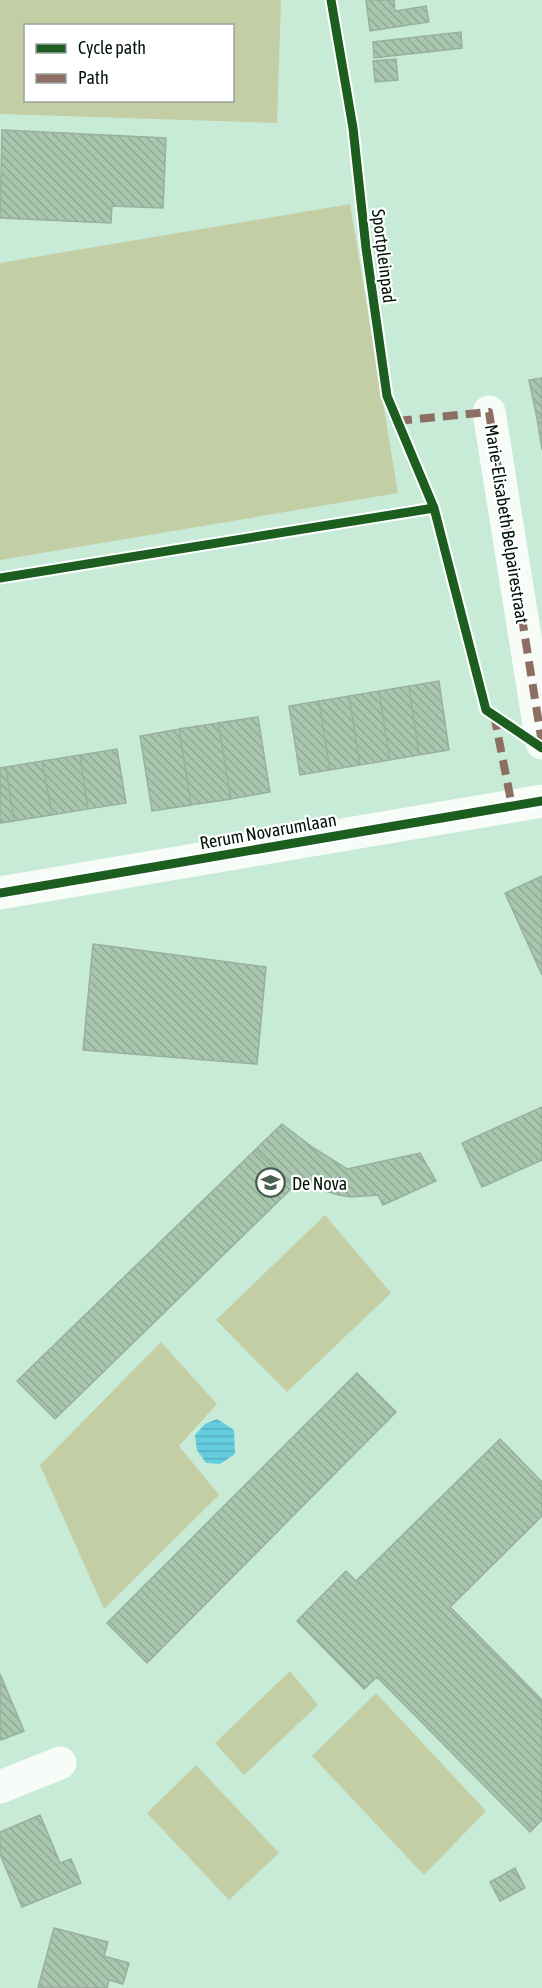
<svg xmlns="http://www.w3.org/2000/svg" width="542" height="1988" font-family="'Asap Condensed',sans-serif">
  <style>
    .pitch { fill: #c4cea5; fill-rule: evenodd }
    .water { fill: url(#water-rules) }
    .building { fill: url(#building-back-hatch); stroke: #98b09e; stroke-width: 1.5 }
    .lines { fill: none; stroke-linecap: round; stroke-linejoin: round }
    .minor { stroke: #f7fcf9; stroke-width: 33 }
    .quiet { stroke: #8d6e63; stroke-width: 8; stroke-dasharray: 15 8; stroke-linecap: butt }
    .cycleway-casing { stroke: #fff; stroke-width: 13 }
    .cycleway { stroke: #1b5e20; stroke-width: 9 }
    .labels { text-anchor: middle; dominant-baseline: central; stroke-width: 4.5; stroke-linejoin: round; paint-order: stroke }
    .street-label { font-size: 18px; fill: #001307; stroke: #fff }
    .poi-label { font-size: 18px; fill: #001307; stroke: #fff; text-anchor: start }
  </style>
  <defs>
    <pattern id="water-rules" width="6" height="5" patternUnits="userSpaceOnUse" patternTransform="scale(1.5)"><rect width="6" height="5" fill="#64cde0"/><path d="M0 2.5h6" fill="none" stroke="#55afbf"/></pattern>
    <pattern id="building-back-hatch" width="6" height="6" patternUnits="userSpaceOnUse" patternTransform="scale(1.5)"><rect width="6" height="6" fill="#a9c6ae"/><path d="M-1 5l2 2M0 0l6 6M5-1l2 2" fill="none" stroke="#90a994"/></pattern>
  </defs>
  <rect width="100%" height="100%" fill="#c7ebd7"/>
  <path class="pitch" d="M0 0H281L277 123 0 114ZM26 26H232V100H26Z
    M350 204 398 493 0 560V263Z
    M325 1215 391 1293 287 1392 216 1320Z
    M161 1342 217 1404 179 1446 219 1495 104 1609 40 1465Z
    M290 1671 318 1705 244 1775 215 1743Z
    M376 1693 486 1811 424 1875 312 1756Z
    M196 1765 279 1853 229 1900 147 1813Z"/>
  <path class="water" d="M217 1419 234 1430 235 1454 220 1464 206 1463 197 1450 195 1435 205 1424Z"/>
  <path class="building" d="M366 0H394L395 11 426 6 429 22 370 31Z
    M461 32 462 48 374 58 373 42Z
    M396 59 398 80 375 82 373 61Z
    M2 130 166 138 163 208 112 206 111 223 0 218Z
    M542 378V417L537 418 529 380Z
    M542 417V450L537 418Z
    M439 681 449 750 419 755 409 686Z
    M409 686 419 755 390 760 379 691Z
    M379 691 390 760 360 765 349 696Z
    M349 696 360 765 330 770 319 701Z
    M319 701 330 770 300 775 289 706Z
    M258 717 270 792 231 799 218 723Z
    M218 723 231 799 191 805 179 729Z
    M179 729 191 805 152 811 140 736Z
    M117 749 126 803 88 809 80 755Z
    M80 755 88 809 52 815 42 761Z
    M42 761 52 815 14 821 6 767Z
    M6 767 14 821 0 823V768Z
    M542 876V975L505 893Z
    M93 944 266 967 257 1064 83 1050Z
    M542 1107V1160L482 1187 462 1143Z
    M282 1124 312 1147 347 1169 420 1153 436 1181 383 1205 378 1195 351 1197 339 1195 325 1191 302 1178 293 1187 255 1150Z
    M255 1150 293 1187 55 1419 17 1381Z
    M357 1373 396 1412 147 1663 107 1623Z
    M500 1439 542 1482V1516L450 1607 542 1700V1820L530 1832 377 1677 364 1689 297 1621 346 1571 356 1581Z
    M0 1674 24 1731 1 1740 0 1737Z
    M40 1815 60 1863 71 1859 81 1883 22 1907 0 1854V1832Z
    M515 1868 525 1888 500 1901 490 1882Z
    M54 1928 108 1942 104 1956 129 1963 123 1984 109 1980 107 1988H38Z"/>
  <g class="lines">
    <path class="minor" d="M489 412 542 743
      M0 893 542 801
      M0 1787 60 1763"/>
    <path class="quiet" d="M397 421 489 412 542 743
      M494 715 512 806"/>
    <defs>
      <path id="cycleway" d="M331 0 353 128 366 248 387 396 434 508 486 710 542 748
        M0 578 434 508
        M0 893 542 801"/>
    </defs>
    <use href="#cycleway" class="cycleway-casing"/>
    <use href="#cycleway" class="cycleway"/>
  </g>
  <defs>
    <symbol id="school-ring" viewBox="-11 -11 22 22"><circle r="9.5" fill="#fff" stroke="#465f50" stroke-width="1.5"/><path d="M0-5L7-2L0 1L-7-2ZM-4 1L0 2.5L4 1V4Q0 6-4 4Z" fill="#465f50"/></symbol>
  </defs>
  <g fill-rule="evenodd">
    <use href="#school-ring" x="254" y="1166" width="33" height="33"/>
  </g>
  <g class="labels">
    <g class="street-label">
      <text transform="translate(384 256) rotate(83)">Sportpleinpad</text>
      <text transform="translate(507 524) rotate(81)">Marie-Elisabeth Belpairestraat</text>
      <text transform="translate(268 831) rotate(-10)">Rerum Novarumlaan</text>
    </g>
    <g class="poi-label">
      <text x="292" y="1183">De Nova</text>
    </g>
  </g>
  <rect x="24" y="24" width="210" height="78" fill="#ffffff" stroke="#99a19c" stroke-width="1.5"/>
  <rect x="36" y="44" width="30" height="9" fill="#1b5e20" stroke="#99a19c" stroke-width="1.5"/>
  <text x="78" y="54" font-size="18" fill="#001307">Cycle path</text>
  <rect x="36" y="74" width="30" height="9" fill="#8d6e63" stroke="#99a19c" stroke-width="1.5"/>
  <text x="78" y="84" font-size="18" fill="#001307">Path</text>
</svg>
